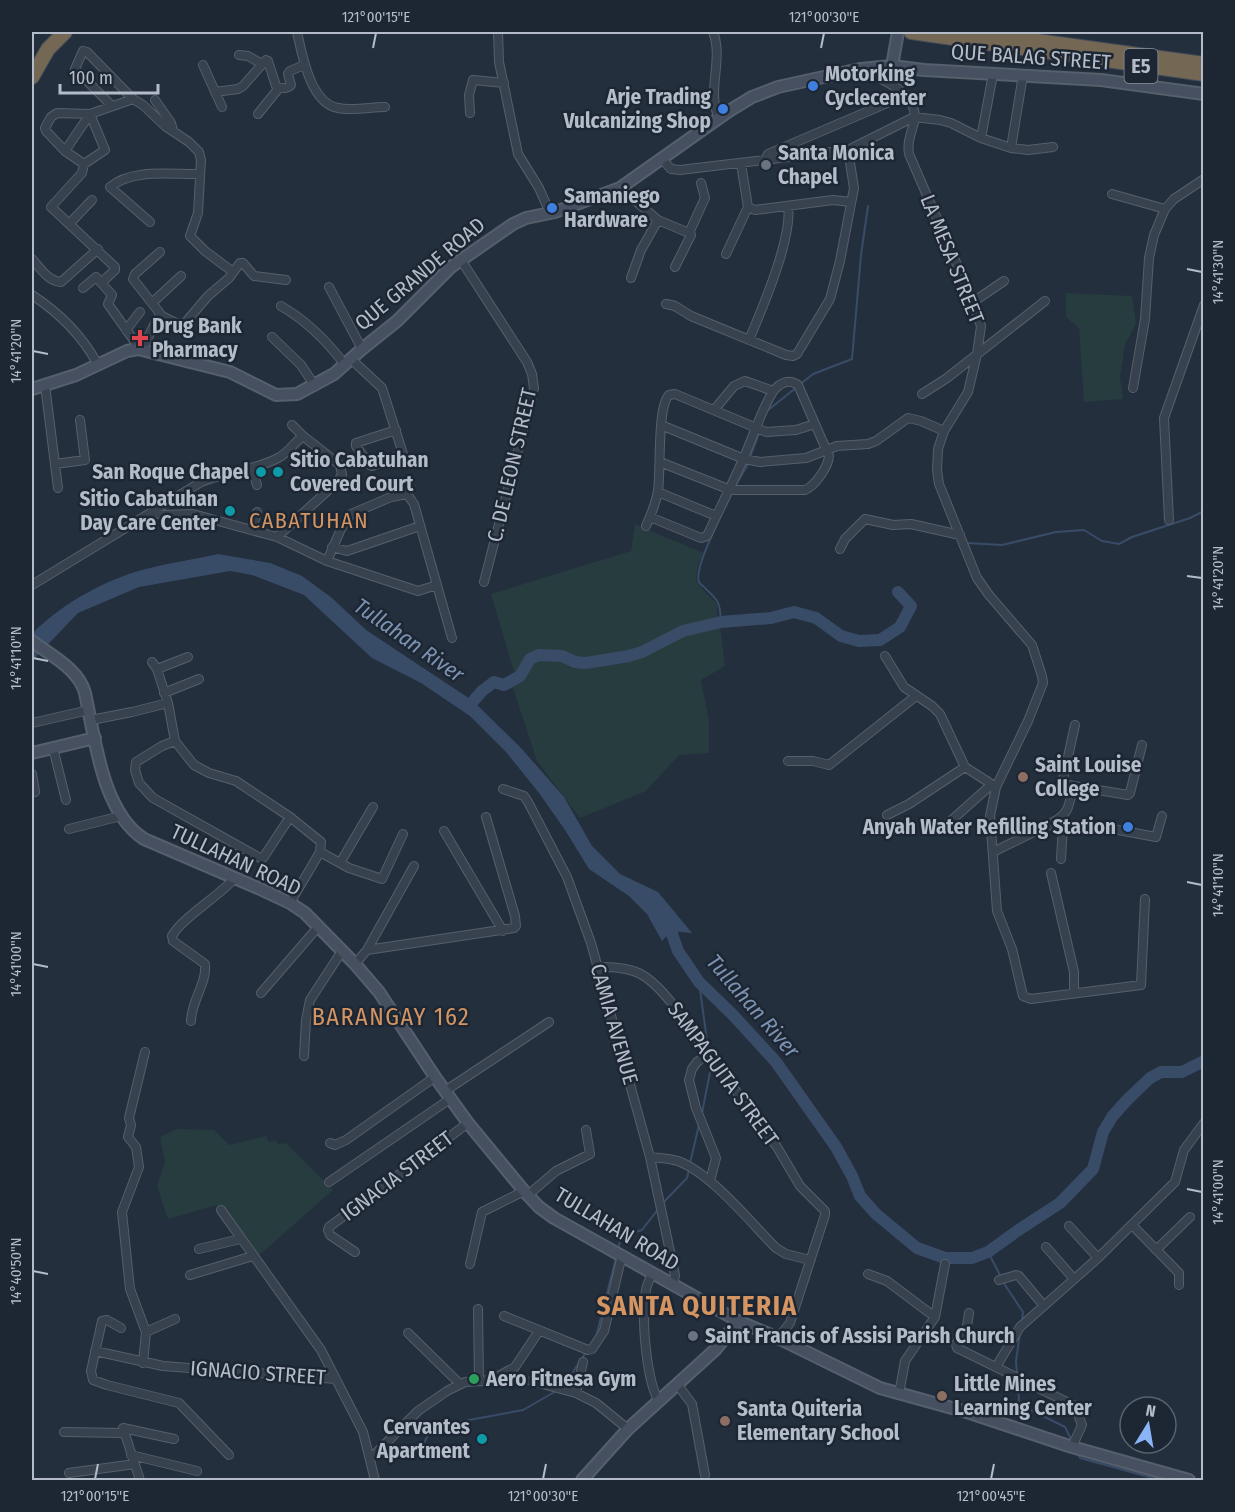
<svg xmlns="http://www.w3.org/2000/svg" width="1235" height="1512" font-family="'Fira Sans Condensed',sans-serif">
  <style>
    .green { fill: #263c3f }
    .water { fill: #394c67 }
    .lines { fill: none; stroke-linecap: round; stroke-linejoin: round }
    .stream { stroke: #394c67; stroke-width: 2 }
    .river { stroke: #394c67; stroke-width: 12 }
    .street-casing { stroke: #565f6c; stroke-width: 10 }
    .secondary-casing { stroke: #565f6c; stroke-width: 14 }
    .highway-casing { stroke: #434c59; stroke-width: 16 }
    .street { stroke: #38414e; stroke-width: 8 }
    .secondary { stroke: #465061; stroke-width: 10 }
    .highway { stroke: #746855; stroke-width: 14 }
    .ticks { fill: none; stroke: #b4bcc9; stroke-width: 2 }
    .shop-dot { fill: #3f7fe0; stroke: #1d2633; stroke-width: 2 }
    .worship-dot { fill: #6b7280; stroke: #1d2633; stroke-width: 2 }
    .health-dot { fill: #e0444e; stroke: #1d2633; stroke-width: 2 }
    .culture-dot { fill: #0f9aa8; stroke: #1d2633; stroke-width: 2 }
    .education-dot { fill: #8d6e63; stroke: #1d2633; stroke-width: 2 }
    .leisure-dot { fill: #2e9e5b; stroke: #1d2633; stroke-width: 2 }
    .labels { text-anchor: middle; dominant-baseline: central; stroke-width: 5; stroke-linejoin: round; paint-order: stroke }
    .shield { fill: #1d2633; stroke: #878f9c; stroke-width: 1.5 }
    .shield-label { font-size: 20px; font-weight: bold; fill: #b4bcc9 }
    .street-label { font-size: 21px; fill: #b4bcc9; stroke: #1d2633 }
    .poi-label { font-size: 21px; font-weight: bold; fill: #b4bcc9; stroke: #1d2633; text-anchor: start }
    .neighbourhood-label { font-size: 22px; letter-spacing: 1.5px; fill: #d59563; stroke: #1d2633 }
    .water-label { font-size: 22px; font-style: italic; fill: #7c92b1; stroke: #1d2633 }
    .quarter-label { font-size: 24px; letter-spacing: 1.5px; fill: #d59563; stroke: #1d2633 }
    .district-label { font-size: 27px; font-weight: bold; letter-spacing: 1.5px; fill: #d59563; stroke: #1d2633 }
    .neatline { fill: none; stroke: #b4bcc9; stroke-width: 2 }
    .ticks-label { font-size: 15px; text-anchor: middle; fill: #b4bcc9 }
  </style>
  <rect width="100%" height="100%" fill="#242f3e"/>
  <path class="green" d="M1066 293 1132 296 1136 324 1125 344 1120 377 1123 399 1084 402 1079 328 1066 317Z
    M635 524 703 553C691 584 695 581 717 604V620L672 632 649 647 630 655 577 661 559 650 537 652 530 655 515 675 491 594 631 551Z
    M720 625 725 666 701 680 709 721V753L679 755 646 791 580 818 537 761 512 685 522 676 529 664 540 657H557L572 665 585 666 626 661 679 635Z
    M177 1129 214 1130 229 1145 266 1136 269 1142 276 1140 278 1144 286 1143 333 1190 256 1258 217 1205 168 1219 157 1186 165 1162 160 1137Z"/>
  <path class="water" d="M218 554 270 563 302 576 332 598 366 630 473 701 521 748 564 797 592 846 620 874 658 892 692 933 671 931 662 941 647 914 629 896 589 869 565 830 539 793 506 752 470 716 421 683 372 658 304 595 252 575 230 571 139 587 78 613 32 661V634C59 606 98 584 135 572 162 564 191 560 218 554Z"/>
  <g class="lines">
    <path class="stream" d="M767 411 813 374 852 359 861 255 868 206
      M734 488 747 466 759 433
      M967 543 1002 545 1056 532 1084 530 1102 541 1119 544 1132 537 1190 518 1204 511
      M721 622C720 603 719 601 706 589 704 587 700 584 699 582 694 569 716 528 721 514
      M699 982 708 1048
      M702 1113 711 1067 710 1060
      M690 1163 699 1125
      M662 1204 687 1178 689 1169
      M618 1250 621 1236 642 1230 659 1208
      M988 1252 1001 1277
      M1003 1282 1023 1312 1022 1322
      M596 1337 616 1258
      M1017 1375 1016 1361 1020 1333
      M1018 1381 1019 1404 1065 1427 1072 1441
      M563 1387 586 1352
      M1077 1452 1080 1458 1160 1480
      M418 1458 431 1427 523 1410 558 1390"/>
    <path class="river" d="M468 707 482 691 494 682 504 685 520 676 530 659 539 655 562 656 575 662 586 663 629 656 642 652 683 631 721 622 771 618 794 612 816 618 841 636 859 641 880 640 900 627 911 606 898 592
      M662 918 671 931 678 951 699 982 733 1015 776 1062 836 1147 852 1176 860 1196 876 1214 917 1248 945 1258H972L988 1252 1017 1231 1060 1203 1093 1169 1103 1132 1112 1117 1127 1100 1150 1078 1161 1072H1182L1204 1061"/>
    <defs>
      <path id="street" d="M297 32C302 54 310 103 338 108 352 111 371 107 385 107
        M498 32 499 62 518 154 539 188 550 213
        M713 32C724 59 706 91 719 118
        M239 55 248 56 262 64
        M203 65 222 107
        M862 70C882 80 920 92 914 122 911 134 907 142 909 154L971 297 981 326 977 354 968 392 944 431 938 449 937 470 939 484 977 578 989 595 1032 645 1042 676 1043 683 1028 721 996 787 990 816 997 911 1012 949 1023 996 1031 999 1141 985 1145 899
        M215 92 238 89 243 86 266 60 268 61 276 86C281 89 287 89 291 85L288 74 290 71 304 65
        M155 100 171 123 173 130
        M112 106 75 69 83 51 87 52 133 99 143 105 165 126 189 142 199 152 201 160 198 213 190 236 205 251 233 272
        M470 113 469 95 473 80 504 83
        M258 114 279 88
        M981 138 993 74
        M1011 148 1023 75
        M65 151 90 114
        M662 159 671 169 680 170 848 150 914 117 940 120 951 123 981 138 1011 148 1028 150 1053 147
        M765 160 768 154 906 95
        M84 164 82 173 51 207 115 267V270L102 282
        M84 164 65 151 46 131 45 128 51 117 57 113 90 114 133 99
        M84 164 105 150 90 114
        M620 188 658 220 689 233 691 235 675 267
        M1112 194 1165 209
        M748 207 755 210 833 200 851 202
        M150 222 110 187C133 168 172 175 200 174
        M69 224 92 200
        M689 233 705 198 701 183
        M160 252 135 274 133 279 162 316
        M726 254 748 207 741 164
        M32 259C40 268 48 281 61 282L98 249
        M461 260 527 362 532 374 534 388 484 582
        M631 278 641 250 658 220
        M329 287 362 349
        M83 288 96 277 112 295 108 304 135 342 138 349
        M32 295C58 312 82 336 97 363
        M973 302 1004 281
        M152 303 181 276
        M666 304 675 306 691 316 786 355 793 356 797 354 830 299 840 261 854 188 848 150
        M281 306C307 321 327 341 345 365
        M126 330 140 312
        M272 337 301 365 315 386
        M749 340C762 309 793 237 788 206
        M142 350 157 319 162 316 178 324 185 323 208 296 229 278 240 263H243L254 276 286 280
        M351 359 382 388 403 454 372 466 370 465 356 446V443L396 430
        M45 385 58 488
        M1133 388 1145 319 1149 258 1154 235 1165 209 1174 199 1204 179
        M922 394 947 378 1045 301
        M714 410 734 386 745 381 773 391
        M661 425 744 459 760 462 806 458 837 446 868 444 876 441 908 418 921 421 944 431
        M55 464 85 460 80 420
        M252 469 257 485
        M658 492 716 516
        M154 512 162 515 193 514 277 537 327 561 418 591 437 585
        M650 517 701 538 707 536C719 510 733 483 744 457 752 440 764 402 775 389 782 382 789 379 798 385L829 456C828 467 816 485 805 490H732L728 489 660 462
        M1169 520 1164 418 1204 305
        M646 526C651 515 656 502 658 491 661 470 657 407 669 395L675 394 766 432 796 430 815 424
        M252 530 257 512
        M277 537 335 484 342 475 340 465 303 436 292 425
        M332 547 347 551 420 526
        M840 549 845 539 865 519 893 525 911 524 960 535
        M327 561 341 529 351 514 391 497 407 494 414 504 452 638
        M32 585 201 482C226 472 253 471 278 458 288 453 294 443 303 436
        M885 656 904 687 932 706 940 714 965 767 996 787
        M152 662 157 669 168 703 175 741 194 765 209 773 236 781 290 817 321 842 320 852 290 903
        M157 669 188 657
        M164 693 199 679
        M91 720 132 712 168 703
        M32 723 89 710
        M1075 725 1062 784 1128 795 1130 793 1142 745
        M175 741 162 746 136 762 135 770 139 783 153 798 260 858H263L290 817
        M53 748 66 800
        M788 761H813L829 765 916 696
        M32 774 35 792
        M503 789 524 796 528 802 567 877 591 943 650 1157 675 1275 673 1285
        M887 815 909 804 965 767
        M1051 823C1070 814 1069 805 1073 786
        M945 826 991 785
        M69 829 121 816
        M444 831 503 931
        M320 852 349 868 382 879 403 834
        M993 852 1048 825 1113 829 1156 837 1162 816
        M1061 859 1063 825
        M340 863 373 807
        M1051 873 1074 972V992
        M367 950 514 928 516 926 515 916 486 817
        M355 964 367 950 414 866
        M598 967C634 966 647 973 670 1001L777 1147 800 1186 825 1211V1215L790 1323 778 1338
        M261 993 318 927
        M191 1021C191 1001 207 984 205 964L173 941 172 936C182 918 219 896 235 878
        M708 1054 697 1062 692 1069 689 1080 696 1108 716 1158 710 1181
        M304 1056 306 1020 310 1000 342 951
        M445 1091 549 1022
        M330 1143 335 1145 346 1140 435 1077
        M650 1157C659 1158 669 1158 678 1161 711 1173 751 1223 776 1248L786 1254 810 1260
        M329 1182 450 1099
        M528 1195 556 1171 590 1154 586 1130
        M221 1210 321 1350 363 1432 375 1480
        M1069 1226 1098 1258
        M1133 1226 1179 1273V1285
        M1046 1247 1074 1279
        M199 1249 240 1239
        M1156 1250 1190 1217
        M355 1252 330 1235 328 1230 329 1227 468 1123
        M470 1264 482 1212 524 1191
        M653 1273C650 1278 647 1284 646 1290 641 1317 646 1379 659 1402
        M868 1274 887 1281 935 1317
        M190 1275 253 1256
        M999 1280 1016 1275 1019 1276 1044 1306
        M478 1309 479 1381
        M969 1313 967 1326 956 1344 957 1348 1075 1406 1082 1425 1072 1447
        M504 1316 588 1350 592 1349 604 1331 622 1255
        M121 1328 107 1320 102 1321 91 1371 93 1380 107 1385 179 1403 229 1455
        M146 1332 175 1319
        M408 1333 460 1384
        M95 1351 163 1366 336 1379
        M143 1363 146 1332 130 1289 122 1212 139 1167 136 1147 128 1137 131 1125 129 1118 145 1052
        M996 1367 1020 1327 1098 1258 1175 1182 1184 1150 1204 1123
        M531 1381 576 1393 596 1403 628 1429
        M677 1384 692 1404 705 1475
        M576 1393 583 1362
        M899 1394 905 1361 935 1317 945 1264
        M64 1432 123 1433
        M131 1455 197 1471
        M371 1458 418 1411 447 1391 465 1382 483 1381 495 1378 515 1367 539 1331
        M69 1473 135 1464
        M140 1480 123 1428 174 1439"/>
      <path id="secondary" d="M892 66 898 32
        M32 389 76 375 127 351 138 349 230 372 276 395 297 394 334 374 362 349 397 321 451 267 513 224 526 218 555 212 620 188 729 111 752 97 778 87 860 69 892 66 924 70 1101 80 1204 94
        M32 641C50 655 79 669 85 693 95 738 102 812 144 839L258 888 290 903 305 913 355 964 379 992 435 1077 468 1123 524 1191 539 1207 554 1218 738 1321 778 1338 880 1388 970 1413 1072 1447 1189 1480
        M32 753 95 738
        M582 1480 628 1429 716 1349 738 1321"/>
      <path id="highway" d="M911 32 1204 74
        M972 32 1204 64
        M32 77 48 49 65 32"/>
    </defs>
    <use href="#street" class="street-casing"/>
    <use href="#secondary" class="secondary-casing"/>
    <use href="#highway" class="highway-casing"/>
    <use href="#street" class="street"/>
    <use href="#secondary" class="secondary"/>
    <use href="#highway" class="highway"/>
  </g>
  <path class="ticks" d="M373 48 376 33M821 48 824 33M1187 269 1202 272M33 351 48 354M1187 576 1202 578M33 658 48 661M1187 882 1202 885M33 964 48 967M1187 1189 1202 1192M33 1271 48 1274M95 1479 98 1464M543 1479 546 1464M991 1479 994 1464"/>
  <g class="shop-dot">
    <circle cx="813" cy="86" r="6"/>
    <circle cx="723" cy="109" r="6"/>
    <circle cx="552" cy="208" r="6"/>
    <circle cx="1128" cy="827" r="6"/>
  </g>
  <g class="worship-dot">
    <circle cx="766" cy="165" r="6"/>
    <circle cx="693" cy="1336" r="6"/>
  </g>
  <path class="health-dot" d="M137 329h6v6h6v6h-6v6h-6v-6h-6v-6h6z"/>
  <g class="culture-dot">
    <circle cx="261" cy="472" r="6"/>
    <circle cx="278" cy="472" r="6"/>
    <circle cx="230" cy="511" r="6"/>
    <circle cx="482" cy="1439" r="6"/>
  </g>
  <g class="education-dot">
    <circle cx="1023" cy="777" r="6"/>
    <circle cx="942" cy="1396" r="6"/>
    <circle cx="725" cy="1421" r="6"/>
  </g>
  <circle class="leisure-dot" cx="474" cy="1379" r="6"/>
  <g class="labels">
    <rect class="shield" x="1124.5" y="49" width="33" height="34" rx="4.5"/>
    <g class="shield-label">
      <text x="1141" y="66">E5</text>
    </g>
    <g class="street-label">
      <text transform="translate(1031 57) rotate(4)">QUE BALAG STREET</text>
      <text transform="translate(952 259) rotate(68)">LA MESA STREET</text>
      <text transform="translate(420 274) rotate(-40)">QUE GRANDE ROAD</text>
      <text transform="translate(512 465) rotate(-77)">C. DE LEON STREET</text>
      <text transform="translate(236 860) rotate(25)">TULLAHAN ROAD</text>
      <text transform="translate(614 1024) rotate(74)">CAMIA AVENUE</text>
      <text transform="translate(723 1074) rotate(54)">SAMPAGUITA STREET</text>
      <text transform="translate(397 1176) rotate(-37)">IGNACIA STREET</text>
      <text transform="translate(617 1229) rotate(31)">TULLAHAN ROAD</text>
      <text transform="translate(258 1373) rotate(4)">IGNACIO STREET</text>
    </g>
    <g class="poi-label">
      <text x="825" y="74">Motorking<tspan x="825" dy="24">Cyclecenter</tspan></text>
      <text x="711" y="97" text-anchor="end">Arje Trading<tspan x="711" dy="24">Vulcanizing Shop</tspan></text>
      <text x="778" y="153">Santa Monica<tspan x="778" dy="24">Chapel</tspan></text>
      <text x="564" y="196">Samaniego<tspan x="564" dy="24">Hardware</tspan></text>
      <text x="152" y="326">Drug Bank<tspan x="152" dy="24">Pharmacy</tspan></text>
      <text x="290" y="460">Sitio Cabatuhan<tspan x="290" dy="24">Covered Court</tspan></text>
      <text x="249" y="472" text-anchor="end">San Roque Chapel</text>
      <text x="218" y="499" text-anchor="end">Sitio Cabatuhan<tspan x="218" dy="24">Day Care Center</tspan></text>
      <text x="1035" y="765">Saint Louise<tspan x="1035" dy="24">College</tspan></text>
      <text x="1116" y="827" text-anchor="end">Anyah Water Refilling Station</text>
      <text x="705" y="1336">Saint Francis of Assisi Parish Church</text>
      <text x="486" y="1379">Aero Fitnesa Gym</text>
      <text x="954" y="1384">Little Mines<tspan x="954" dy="24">Learning Center</tspan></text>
      <text x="737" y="1409">Santa Quiteria<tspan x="737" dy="24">Elementary School</tspan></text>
      <text x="470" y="1427" text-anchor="end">Cervantes<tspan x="470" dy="24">Apartment</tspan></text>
    </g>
    <g class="neighbourhood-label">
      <text x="309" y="520">CABATUHAN</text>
    </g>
    <g class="water-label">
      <text transform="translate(409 640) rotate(35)">Tullahan River</text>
      <text transform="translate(753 1006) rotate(49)">Tullahan River</text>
    </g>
    <g class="quarter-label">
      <text x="391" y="1017">BARANGAY 162</text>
    </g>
    <g class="district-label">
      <text x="697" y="1306">SANTA QUITERIA</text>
    </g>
  </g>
  <rect width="1235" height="1512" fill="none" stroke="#1d2633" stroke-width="66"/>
  <g transform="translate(1148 1425) rotate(11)"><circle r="28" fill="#1d2633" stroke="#59626f" stroke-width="1.5"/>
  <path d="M0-4.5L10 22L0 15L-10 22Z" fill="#8ab4f8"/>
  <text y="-9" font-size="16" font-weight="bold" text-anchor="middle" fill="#b4bcc9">N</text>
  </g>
  <path d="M60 84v9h98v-9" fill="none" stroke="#b4bcc9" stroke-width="3"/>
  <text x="69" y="84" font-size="18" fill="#b4bcc9" stroke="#1d2633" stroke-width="4.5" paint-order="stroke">100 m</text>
  <rect x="33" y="33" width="1169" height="1446" class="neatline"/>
  <g class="ticks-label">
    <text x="376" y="22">121°00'15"E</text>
    <text x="824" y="22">121°00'30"E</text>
    <text transform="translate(1218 272) rotate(-90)" y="5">14°41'30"N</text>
    <text transform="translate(16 351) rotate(-90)" y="5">14°41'20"N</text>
    <text transform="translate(1218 578) rotate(-90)" y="5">14°41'20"N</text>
    <text transform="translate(16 658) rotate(-90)" y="5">14°41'10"N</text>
    <text transform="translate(1218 885) rotate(-90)" y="5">14°41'10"N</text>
    <text transform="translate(16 964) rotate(-90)" y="5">14°41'00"N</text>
    <text transform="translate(1218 1192) rotate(-90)" y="5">14°41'00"N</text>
    <text transform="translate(16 1271) rotate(-90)" y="5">14°40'50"N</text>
    <text x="95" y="1501">121°00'15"E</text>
    <text x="543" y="1501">121°00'30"E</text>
    <text x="991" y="1501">121°00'45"E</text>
  </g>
</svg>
